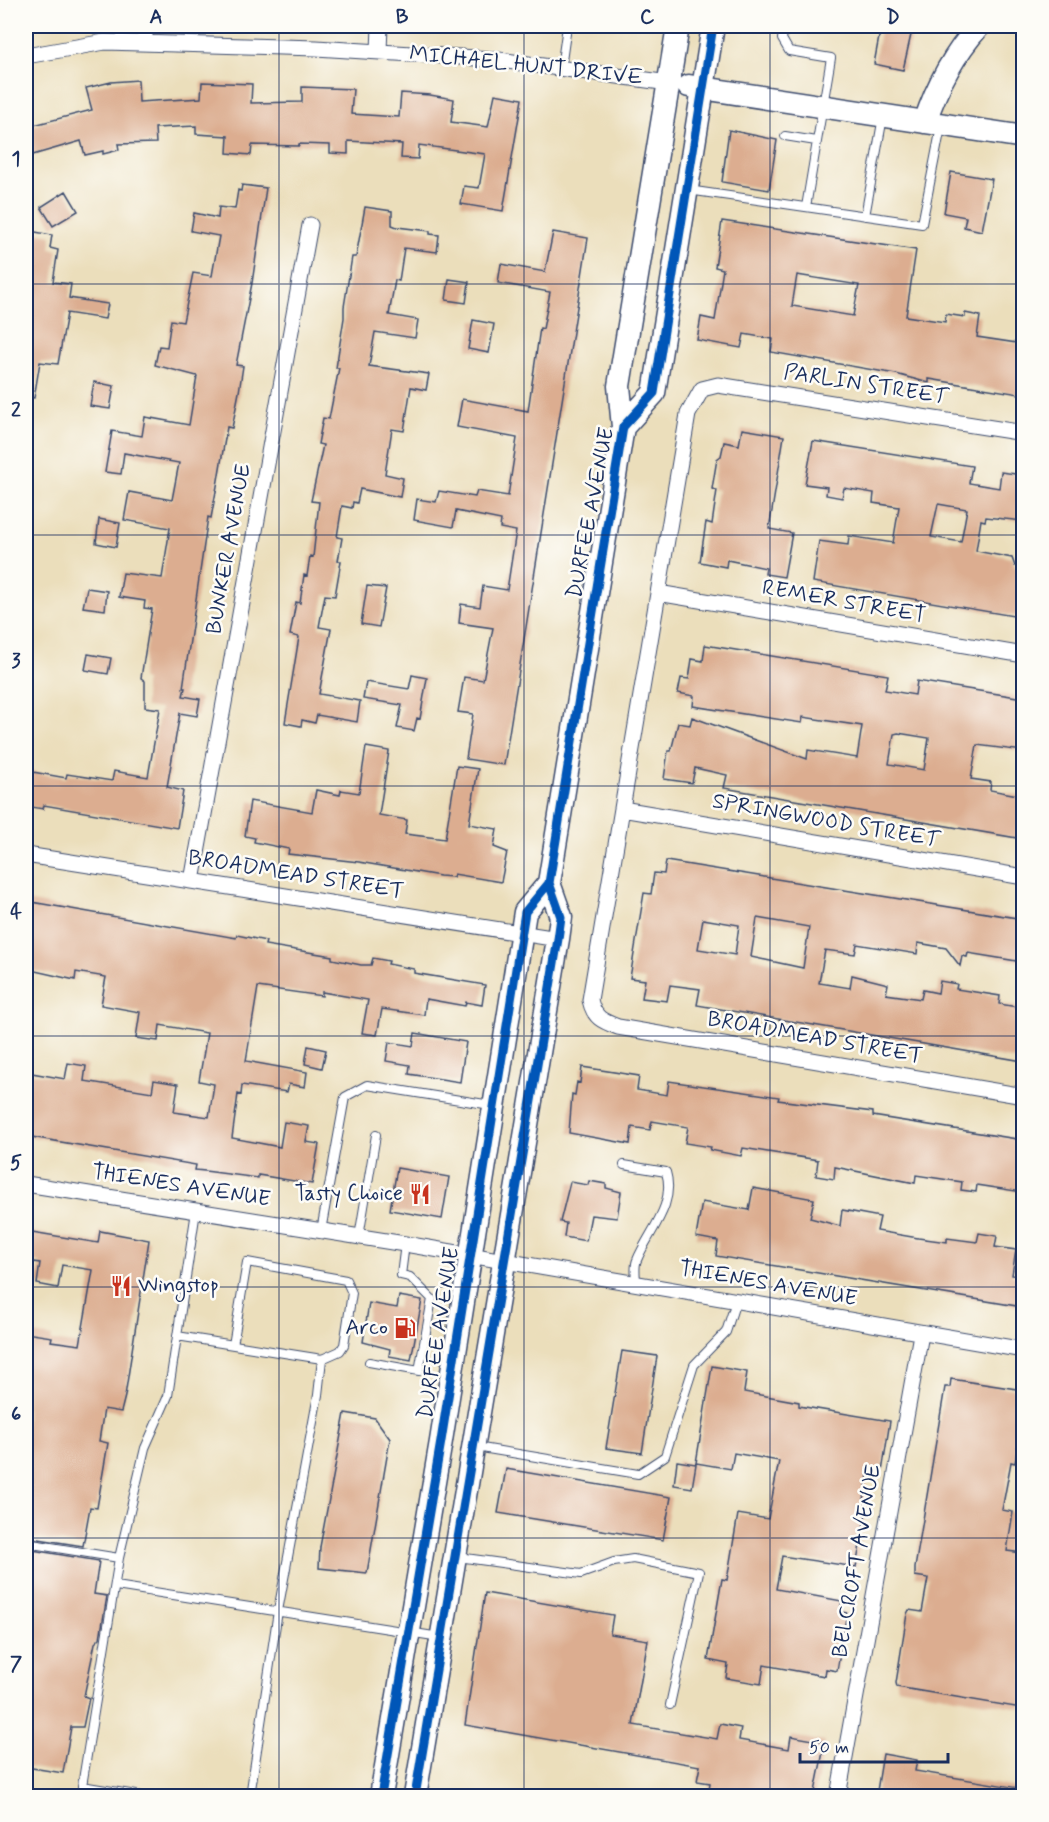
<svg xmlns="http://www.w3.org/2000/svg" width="1049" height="1822" font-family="Mynerve,sans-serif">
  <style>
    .building { fill: #dcad90; fill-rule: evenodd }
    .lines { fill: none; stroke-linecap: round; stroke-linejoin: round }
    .lane-casing { stroke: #3a496c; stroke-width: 10 }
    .street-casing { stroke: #3a496c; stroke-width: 17 }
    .secondary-casing { stroke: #3a496c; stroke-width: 25 }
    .lane { stroke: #fff; stroke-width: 8 }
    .street { stroke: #fff; stroke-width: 15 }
    .secondary { stroke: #fff; stroke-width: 22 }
    .cycleway-casing { stroke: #fdfcf7; stroke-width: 13 }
    .cycleway { stroke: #0057b8; stroke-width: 9 }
    .grid { fill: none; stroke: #1b2f5e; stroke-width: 1.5; stroke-opacity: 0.55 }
    .labels { text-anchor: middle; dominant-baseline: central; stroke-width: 5; stroke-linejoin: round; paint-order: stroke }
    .street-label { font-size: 22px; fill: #1b2f5e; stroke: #fdfcf7 }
    .poi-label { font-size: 22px; fill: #1b2f5e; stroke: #fdfcf7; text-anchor: end }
    .neatline { fill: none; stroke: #1b2f5e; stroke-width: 2 }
    .grid-label { font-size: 20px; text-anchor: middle; font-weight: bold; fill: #1b2f5e }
  </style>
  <rect width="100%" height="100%" fill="#fdfcf7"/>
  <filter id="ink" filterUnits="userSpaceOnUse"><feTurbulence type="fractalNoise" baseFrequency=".0167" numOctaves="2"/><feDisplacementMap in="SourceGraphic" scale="12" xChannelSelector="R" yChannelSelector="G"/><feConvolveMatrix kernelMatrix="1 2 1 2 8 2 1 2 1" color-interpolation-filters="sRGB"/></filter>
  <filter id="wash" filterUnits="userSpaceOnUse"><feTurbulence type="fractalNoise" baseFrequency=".008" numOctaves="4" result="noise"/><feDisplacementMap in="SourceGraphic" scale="24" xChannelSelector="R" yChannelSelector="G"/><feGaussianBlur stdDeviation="1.35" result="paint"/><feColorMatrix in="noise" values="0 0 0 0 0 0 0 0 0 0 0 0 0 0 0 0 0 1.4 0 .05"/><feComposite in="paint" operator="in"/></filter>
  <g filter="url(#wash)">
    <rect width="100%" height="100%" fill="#ebdebb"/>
    <g id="blocks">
      <path class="building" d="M881 26H913L903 70 874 64Z
        M138 80 139 102 201 98 202 82 252 84 251 103 302 102V87L353 89 351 114 399 117 401 93 430 95 454 99 451 122 488 127 495 94 522 99 503 211 461 204 464 186 479 188 485 154 419 145 418 159 401 158 402 144 348 141V154L330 153V145L299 144V146L252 145 251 155 227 153 228 136 196 134V126L155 128 156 143 118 144 119 150 103 154V151L85 155 81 141 26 157V127L92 110 86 88 111 82Z
        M729 130 777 140 769 190 722 182Z
        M951 172 992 179 982 231 964 227 966 217 944 213Z
        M242 185 266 188 252 283 236 365 243 366 239 392 232 428 227 427 217 486 211 518 208 517 183 688H185L183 696 200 699 197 716 180 713 167 787 183 791 177 828 44 805 43 809 26 806 27 771 66 778 67 774 112 781 114 771 148 777 160 709 145 707V681L141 678 152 609 144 608 145 601 119 597 123 573 162 578 170 528 124 520 129 492 172 500 179 463 124 453 121 474 105 472 112 431 142 436 145 417 189 425 197 376 155 365 159 346 167 347 171 320 183 322 193 273 212 276 219 236 191 231 194 213 218 218 219 207 235 209 238 190 241 191Z
        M66 191 78 211 53 226 41 207Z
        M365 207 392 211V225L397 227 430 231V234L439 235 437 252 404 248 399 281 395 280 389 315 418 320 415 338 375 332 369 366 429 374 426 390 411 387 404 431 392 429 385 474 403 478 400 497 360 489 357 503 353 502 352 508 342 506 337 537 342 538 338 561H341L335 596 325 595 319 627 331 629 319 694 360 701 357 722 317 715 315 723 302 720 301 726 285 723 299 637 290 635 296 602 300 603 304 575 307 576 310 556 313 557 319 502 311 501 323 445 318 444 323 418 329 419 339 368H336L344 318V307L352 257H356Z
        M722 221 916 250 906 316 945 322 946 314 965 317V313L980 316 977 337 1023 344V365L1019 394 929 379V383L896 374 771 352 773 339 744 334 741 348 697 340 701 317 715 320 723 269 715 267ZM797 275 859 285 853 316 792 306Z
        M30 231 52 235 50 248 58 250 53 282 71 284 69 298 108 304 105 319 67 313 58 364 40 362 34 398 26 397V260Z
        M553 232 588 238 504 765 466 759 473 714 458 712 464 677 483 680 493 628 459 623 461 604 480 607 483 586 507 590 516 531 500 528 501 520 456 511 453 527 414 520 417 499 436 502 439 491 475 497 477 491 508 496 517 438 457 427 462 399 528 411 540 328 543 329 550 292 498 283 501 264 545 272Z
        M449 279 469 282 466 303 446 300Z
        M473 320 494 324 489 353 468 349Z
        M94 382 114 386 110 409 90 406Z
        M742 429 784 436 769 529 792 533 784 577 765 574 766 568 727 560 726 567 700 562 706 522 712 524 717 490 712 489 717 459 721 456 724 442 739 445Z
        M813 441 972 466 969 483 999 488 1001 472 1023 475V521L986 517 985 521 981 520 976 551 1012 558 1015 566 1023 568V592L1019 617 813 582 819 541 848 545 849 536 893 543 899 507 873 503 874 493 844 488 842 498 826 495 827 487 805 484ZM938 504 967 509 961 542 931 537Z
        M99 519 120 523 116 547 96 543Z
        M367 586 386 588 379 627 361 624Z
        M87 588 107 591 105 610 83 607Z
        M705 645 888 675 885 690 915 695 917 681 1023 698V751L977 745 971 779 991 782 990 790 1023 796V839L724 788 727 775 695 768 692 783 664 779 668 751H671L678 723 690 725 692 717 807 759 808 750 857 758 862 726 803 717 802 723 693 706 694 696 678 693 681 678 689 679 692 659 703 661ZM898 733 929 738 924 770 889 764 894 734Z
        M88 654 111 658 108 674 85 670Z
        M412 675 427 678 420 719 417 718 414 731 397 728 402 705 363 699 366 682 409 689Z
        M366 747 389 751 379 815 407 820 405 834 445 839 457 766 478 769 469 824 497 829 494 847 507 852 501 882 454 874 453 877 440 876 359 862 288 854 289 849 254 842 255 838 245 836 250 801 312 812 316 790 340 795 341 790 359 793Z
        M666 861 1023 919V962L968 953 967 957 962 956 960 966 946 948 918 943 917 954 857 944 855 954 825 950 819 983 850 988 852 975 888 984 886 994 921 999 923 990 938 993 940 981 957 984 956 989 1000 996 999 1004 1023 1008V1061L697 1005 700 989 670 985 667 1001 642 998 645 980 630 978 644 893 651 894 654 873 664 874ZM757 918 809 927 803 968 751 957ZM703 919 739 925 735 955 698 949Z
        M26 901 236 938 237 935 266 941 265 945 332 956V959L361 965H371L373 958 389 961 388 964 414 969V973L485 985 482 1005 466 1002 465 1006 426 999 424 1015 382 1009 377 1035 362 1033 368 1000 322 992V996L258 987 246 1061 307 1072 305 1087 289 1084 287 1092 242 1085 241 1095 238 1094 232 1138 280 1147 284 1122 309 1126 306 1142 319 1144 312 1184 258 1175V1178L205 1171 195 1170 196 1165 26 1136V1072L65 1079 68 1063 86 1066 84 1081 152 1092 154 1080 178 1084 174 1112 209 1117 214 1084 199 1081 207 1033 160 1025 158 1041 136 1038 140 1012 101 1005 106 977 76 972 75 980 26 969Z
        M415 1033 466 1042 460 1082 409 1074 410 1065 386 1061 389 1042 413 1046Z
        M308 1046 326 1050 322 1068 305 1064Z
        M582 1067 639 1076 637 1090 667 1095 669 1081 779 1097 778 1100 873 1112V1116L1023 1140 1022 1192 977 1185 976 1192 961 1190 962 1182 916 1175 915 1183 835 1167 834 1179 816 1176 818 1160 743 1148 741 1156 710 1150 711 1147 685 1143 688 1127 652 1121 650 1130 632 1127 630 1144 569 1133 572 1094 575 1095 577 1082 580 1083Z
        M397 1168 449 1177 442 1219 390 1210Z
        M589 1181 606 1184V1188L621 1192 617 1218 591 1215 586 1241 564 1237 566 1223 560 1222 570 1182 588 1185Z
        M753 1188 814 1199 810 1218 840 1226 842 1210 880 1217 877 1231 918 1238 947 1242V1238L977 1242 979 1233 997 1236 995 1247 1016 1250 1012 1275 1023 1277V1307L716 1256 718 1241 696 1237 702 1202 749 1210Z
        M26 1231 98 1243 100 1231 149 1240 125 1396 121 1412 104 1409 99 1441 108 1443 97 1508 90 1507 83 1546 26 1537V1333L52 1337 51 1341 80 1345 93 1270 62 1265 58 1288 37 1284 40 1263 26 1261Z
        M399 1296 422 1300 411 1360 389 1356 390 1349 363 1342 369 1303 397 1308Z
        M622 1351 657 1356 642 1453 606 1448Z
        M712 1366 747 1372 744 1392 799 1402V1406L890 1421 881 1478 868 1475 863 1506 867 1507 856 1567 782 1556 776 1589 842 1601 840 1612 847 1613 837 1671 826 1669 825 1676 764 1665 761 1684 726 1678 728 1664 708 1660 722 1579 727 1580 738 1514 768 1519 779 1461 734 1453 731 1469 696 1463Z
        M951 1379 1023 1390V1445L1018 1444 1015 1463 1011 1462 1002 1510 1013 1512 1007 1551 1023 1553V1692L1021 1708 897 1687 896 1683 907 1614 909 1610 922 1612 928 1578 915 1576V1568L945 1387H950Z
        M345 1413 375 1418 390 1439 367 1573 319 1568 320 1547Z
        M677 1461 696 1464 692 1488 674 1485Z
        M506 1469 671 1497 663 1540 498 1513Z
        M26 1549 99 1561 94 1594 107 1596 100 1638 95 1643 84 1696 89 1698 83 1727H71L63 1773 26 1767Z
        M485 1593 613 1615 610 1634 648 1640 633 1725 717 1739 720 1724 741 1728 739 1740 789 1749 791 1736 825 1742 814 1797H747L709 1790 710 1783 697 1781 700 1766 465 1725Z
        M883 1754 917 1760 915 1771 1018 1788 1017 1797H876Z"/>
    </g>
  </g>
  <g filter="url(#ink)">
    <use href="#blocks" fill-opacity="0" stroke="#3a496c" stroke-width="1.5"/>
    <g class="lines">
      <defs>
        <path id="lane" d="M784 26 782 39 789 51 831 58 806 207
          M561 68 567 26
          M785 136 816 141
          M688 190 922 224 941 127
          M865 216 883 117
          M624 1165 666 1172C676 1205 649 1231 637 1260 634 1266 636 1276 636 1283
          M321 1231 345 1097 367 1085 491 1105
          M359 1237 376 1135
          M177 1336 322 1359 318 1395 278 1611 250 1796
          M233 1345 247 1262 346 1280 352 1293 344 1345 340 1351 322 1359
          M369 1362 419 1371 432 1299 410 1277 401 1275 405 1244
          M476 1447 638 1474 665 1456 694 1365 726 1332 736 1301
          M26 1543 119 1558
          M458 1557 581 1574 614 1562 633 1559 699 1572 670 1705
          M116 1586 440 1637
          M142 1796 82 1786 119 1558 145 1448 168 1396 196 1211"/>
        <path id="street" d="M145 26V43
          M379 51 380 26
          M26 56 105 42 316 48 492 59 669 83
          M1024 433 718 385 702 389 688 414 590 1000C594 1018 602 1021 618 1027L1024 1096
          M658 593 1024 655
          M622 809 1024 877
          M26 855 558 939
          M192 881 310 225
          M26 1184 405 1244 1024 1350
          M838 1796 921 1334"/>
        <path id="secondary" d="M689 86 1024 137
          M925 122C937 85 953 55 979 26
          M623 427 654 393 713 26
          M381 1796 441 1441 525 912 549 883
          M415 1796 558 939 561 917 549 883 623 427 619 386 678 26"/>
      </defs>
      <use href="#lane" class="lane-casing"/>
      <use href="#street" class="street-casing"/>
      <use href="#secondary" class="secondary-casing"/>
      <use href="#lane" class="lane"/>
      <use href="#street" class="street"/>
      <use href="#secondary" class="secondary"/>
      <defs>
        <path id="cycleway" d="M381 1796 441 1441 525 912 549 883
          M415 1796 558 939 561 917 549 883 623 427 654 393 713 26"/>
      </defs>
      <use href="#cycleway" class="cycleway-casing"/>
      <use href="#cycleway" class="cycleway"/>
    </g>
  </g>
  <path class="grid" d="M279 26V1796M524 26V1796M770 26V1796M26 284H1024M26 535H1024M26 786H1024M26 1036H1024M26 1287H1024M26 1538H1024"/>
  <defs>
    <symbol id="restaurant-bare" viewBox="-9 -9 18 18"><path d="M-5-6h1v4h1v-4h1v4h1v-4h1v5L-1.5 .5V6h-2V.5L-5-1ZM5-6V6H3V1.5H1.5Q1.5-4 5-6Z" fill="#c8321e" stroke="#fdfcf7" stroke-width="2.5" paint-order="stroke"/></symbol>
    <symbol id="fuel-bare" viewBox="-9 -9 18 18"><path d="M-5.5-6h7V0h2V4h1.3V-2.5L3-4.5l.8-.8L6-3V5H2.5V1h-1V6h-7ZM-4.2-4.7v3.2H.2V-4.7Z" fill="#c8321e" stroke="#fdfcf7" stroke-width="2.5" paint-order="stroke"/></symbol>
  </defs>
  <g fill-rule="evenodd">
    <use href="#restaurant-bare" x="405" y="1179" width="30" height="30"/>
    <use href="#restaurant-bare" x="106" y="1271" width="30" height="30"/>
    <use href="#fuel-bare" x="390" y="1313" width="30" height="30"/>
  </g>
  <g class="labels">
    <g class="street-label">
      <text transform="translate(526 66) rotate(6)">MICHAEL HUNT DRIVE</text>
      <text transform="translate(866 385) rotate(9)">PARLIN STREET</text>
      <text transform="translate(591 513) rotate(-79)">DURFEE AVENUE</text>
      <text transform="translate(229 549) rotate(-80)">BUNKER AVENUE</text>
      <text transform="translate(844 602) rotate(10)">REMER STREET</text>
      <text transform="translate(826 821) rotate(10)">SPRINGWOOD STREET</text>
      <text transform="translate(296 875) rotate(9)">BROADMEAD STREET</text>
      <text transform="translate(815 1038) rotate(10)">BROADMEAD STREET</text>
      <text transform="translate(181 1186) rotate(9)">THIENES AVENUE</text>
      <text transform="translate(768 1284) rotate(10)">THIENES AVENUE</text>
      <text transform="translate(439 1333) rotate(-81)">DURFEE AVENUE</text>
      <text transform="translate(857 1561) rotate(-80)">BELCROFT AVENUE</text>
    </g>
    <g class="poi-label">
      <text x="403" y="1194">Tasty Choice</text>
      <text x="138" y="1286" text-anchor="start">Wingstop</text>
      <text x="388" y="1328">Arco</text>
    </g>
  </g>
  <rect width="1049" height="1822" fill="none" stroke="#fdfcf7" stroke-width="66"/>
  <path d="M800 1753v9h148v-9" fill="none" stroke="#1b2f5e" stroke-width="3"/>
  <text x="809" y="1753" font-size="18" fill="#1b2f5e" stroke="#fdfcf7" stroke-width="4.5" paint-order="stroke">50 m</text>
  <rect x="33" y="33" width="983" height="1756" class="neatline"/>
  <g class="grid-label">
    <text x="156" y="23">A</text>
    <text x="402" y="23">B</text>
    <text x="647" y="23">C</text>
    <text x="893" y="23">D</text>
    <text x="16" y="165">1</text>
    <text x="16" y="416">2</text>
    <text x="16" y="667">3</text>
    <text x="16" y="918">4</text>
    <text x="16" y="1169">5</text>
    <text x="16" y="1420">6</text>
    <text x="16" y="1670">7</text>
  </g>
</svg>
